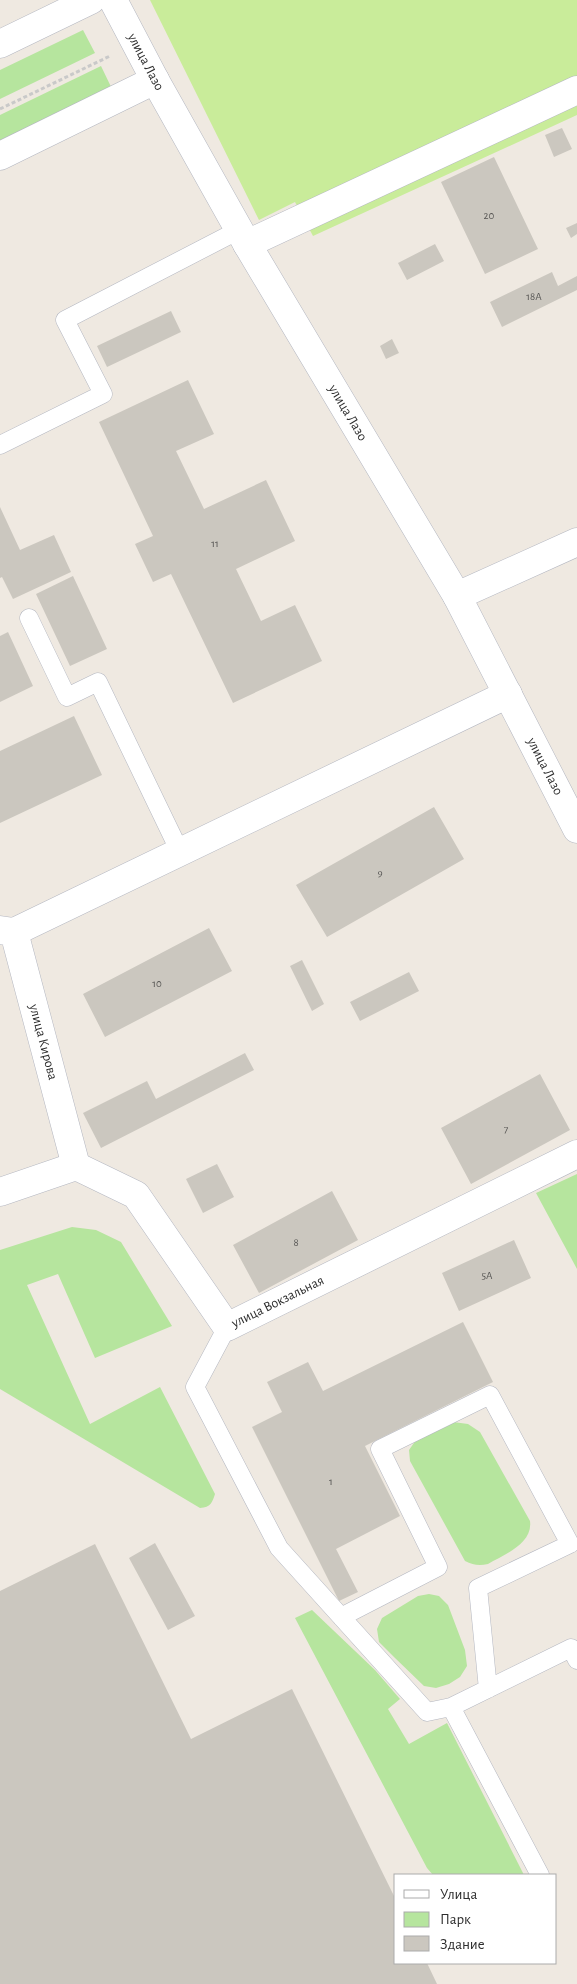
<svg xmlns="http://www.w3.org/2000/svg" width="577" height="1984" font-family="'Alegreya Sans',sans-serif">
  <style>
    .green { fill: #b6e59e }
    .pitch { fill: #c9ec9a }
    .building { fill: #cbc7bf }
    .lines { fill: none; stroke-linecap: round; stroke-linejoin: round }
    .lane-casing { stroke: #b4b7c1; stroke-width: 19 }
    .street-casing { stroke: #b4b7c1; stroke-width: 29 }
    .path { stroke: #c9c9c9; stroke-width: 3; stroke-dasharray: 4 2.5; stroke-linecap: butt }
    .lane { stroke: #fff; stroke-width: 18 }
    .street { stroke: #fff; stroke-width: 28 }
    .labels { text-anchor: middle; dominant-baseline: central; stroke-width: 5; stroke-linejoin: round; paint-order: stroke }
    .number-label { font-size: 11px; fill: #555452 }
    .street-label { font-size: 14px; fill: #2e2e2e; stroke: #fff }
  </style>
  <rect width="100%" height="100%" fill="#efe9e1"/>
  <path class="green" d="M83 30 95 53 0 99V70Z
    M101 66 114 93 0 149V115Z
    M577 1174V1269L536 1193Z
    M72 1227 96 1230 121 1242 172 1326 95 1358 58 1274 27 1285 90 1424 160 1387 215 1494C212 1503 211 1507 200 1508L0 1389V1250Z
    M453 1422 468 1424 480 1432 530 1521C533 1544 505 1554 488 1564 479 1566 473 1565 465 1561L410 1461 409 1450 416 1440Z
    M429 1594 439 1596 448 1605 465 1650 467 1666 460 1677 449 1684 436 1688 424 1686 395 1658 379 1642 377 1629 382 1618 418 1596Z
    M312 1610 375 1670 400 1699 388 1709 409 1744 447 1723 524 1875H433L427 1868 295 1618Z"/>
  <path class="pitch" d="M150 0H577V115L313 236 295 202 259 220Z"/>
  <path class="building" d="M562 128 572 149 554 157 545 135Z
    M494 157 538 249 485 274 441 182Z
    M577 223V234L571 238 566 228Z
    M435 244 444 261 407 280 398 263Z
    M552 272 558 286 577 276V290L502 327 490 302Z
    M171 311 181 332 107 367 97 346Z
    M392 339 399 353 386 359 380 346Z
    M188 380 214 434 176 451 204 509 266 480 295 541 236 569 261 621 295 605 322 661 233 703 171 574 153 582 135 544 153 536 99 422Z
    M0 507 20 550 54 535 71 572 13 599 2 577 0 578Z
    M73 576 107 649 70 666 36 594Z
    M8 632 33 686 0 702V636Z
    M74 716 102 775 0 823V751Z
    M434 807 464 859 327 937 296 885Z
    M209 928 232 971 105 1037 83 994Z
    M302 960 324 1004 312 1011 290 966Z
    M409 972 419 991 360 1021 350 1002Z
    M245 1053 254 1070 101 1148 83 1113 147 1081 156 1099Z
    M540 1074 570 1130 471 1184 441 1128Z
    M217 1164 234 1197 203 1213 186 1179Z
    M332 1191 358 1240 259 1293 233 1245Z
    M514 1240 531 1278 459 1311 442 1273Z
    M463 1322 493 1382 365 1446 400 1516 336 1549 358 1592 339 1601 252 1427 282 1412 267 1382 308 1362 323 1391Z
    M155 1543 195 1616 168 1630 129 1558Z
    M95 1544 191 1739 292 1689 396 1900V1963H427L437 1984H0V1591Z"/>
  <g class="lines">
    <defs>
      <path id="lane" d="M0 445 103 394 65 320 239 230
        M29 618 67 697 98 682 180 852
        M227 1327 195 1387 279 1548 427 1712 451 1707 540 1875
        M341 1617 438 1567 380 1449 490 1395 570 1544 478 1588 488 1689
        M451 1707 571 1648 577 1660"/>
      <g id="street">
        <path id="s1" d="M113 0 155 80 247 244 457 596 577 829"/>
        <path d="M0 44 91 0"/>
        <path d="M0 156 155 80"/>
        <path d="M247 244 577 90"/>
        <path d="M457 596 577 542"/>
        <path id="s2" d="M0 930 14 932 76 1166"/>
        <path d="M14 932 508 694"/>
        <path id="s3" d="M0 1192 76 1166 136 1195 227 1327 577 1154"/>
      </g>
    </defs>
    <use href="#lane" class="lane-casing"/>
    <use href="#street" class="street-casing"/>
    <path class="path" d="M0 109 110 56"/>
    <use href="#lane" class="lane"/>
    <use href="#street" class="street"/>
  </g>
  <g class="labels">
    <g class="number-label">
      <text x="489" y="215">20</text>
      <text x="534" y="296">18А</text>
      <text x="215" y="543">11</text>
      <text x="380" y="872">9</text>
      <text x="157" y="983">10</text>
      <text x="506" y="1129">7</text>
      <text x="296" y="1242">8</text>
      <text x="487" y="1275">5А</text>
      <text x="331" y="1481">1</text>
    </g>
    <g class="street-label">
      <text stroke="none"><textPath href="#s1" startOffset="70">улица Лазо</textPath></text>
      <text stroke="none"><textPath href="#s1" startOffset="475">улица Лазо</textPath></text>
      <text stroke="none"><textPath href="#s1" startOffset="880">улица Лазо</textPath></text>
      <text stroke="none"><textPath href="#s2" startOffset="128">улица Кирова</textPath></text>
      <text stroke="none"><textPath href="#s3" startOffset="364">улица Вокзальная</textPath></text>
    </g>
  </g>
  <rect x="394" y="1874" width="162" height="90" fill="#ffffff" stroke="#ababab"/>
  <rect x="404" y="1890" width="25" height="8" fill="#ffffff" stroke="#ababab"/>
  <text x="440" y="1899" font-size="15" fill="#2e2e2e">Улица</text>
  <rect x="404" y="1912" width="25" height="15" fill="#b6e59e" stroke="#ababab"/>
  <text x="440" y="1924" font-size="15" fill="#2e2e2e">Парк</text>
  <rect x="404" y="1936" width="25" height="15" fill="#cbc7bf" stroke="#ababab"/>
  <text x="440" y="1949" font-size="15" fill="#2e2e2e">Здание</text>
</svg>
